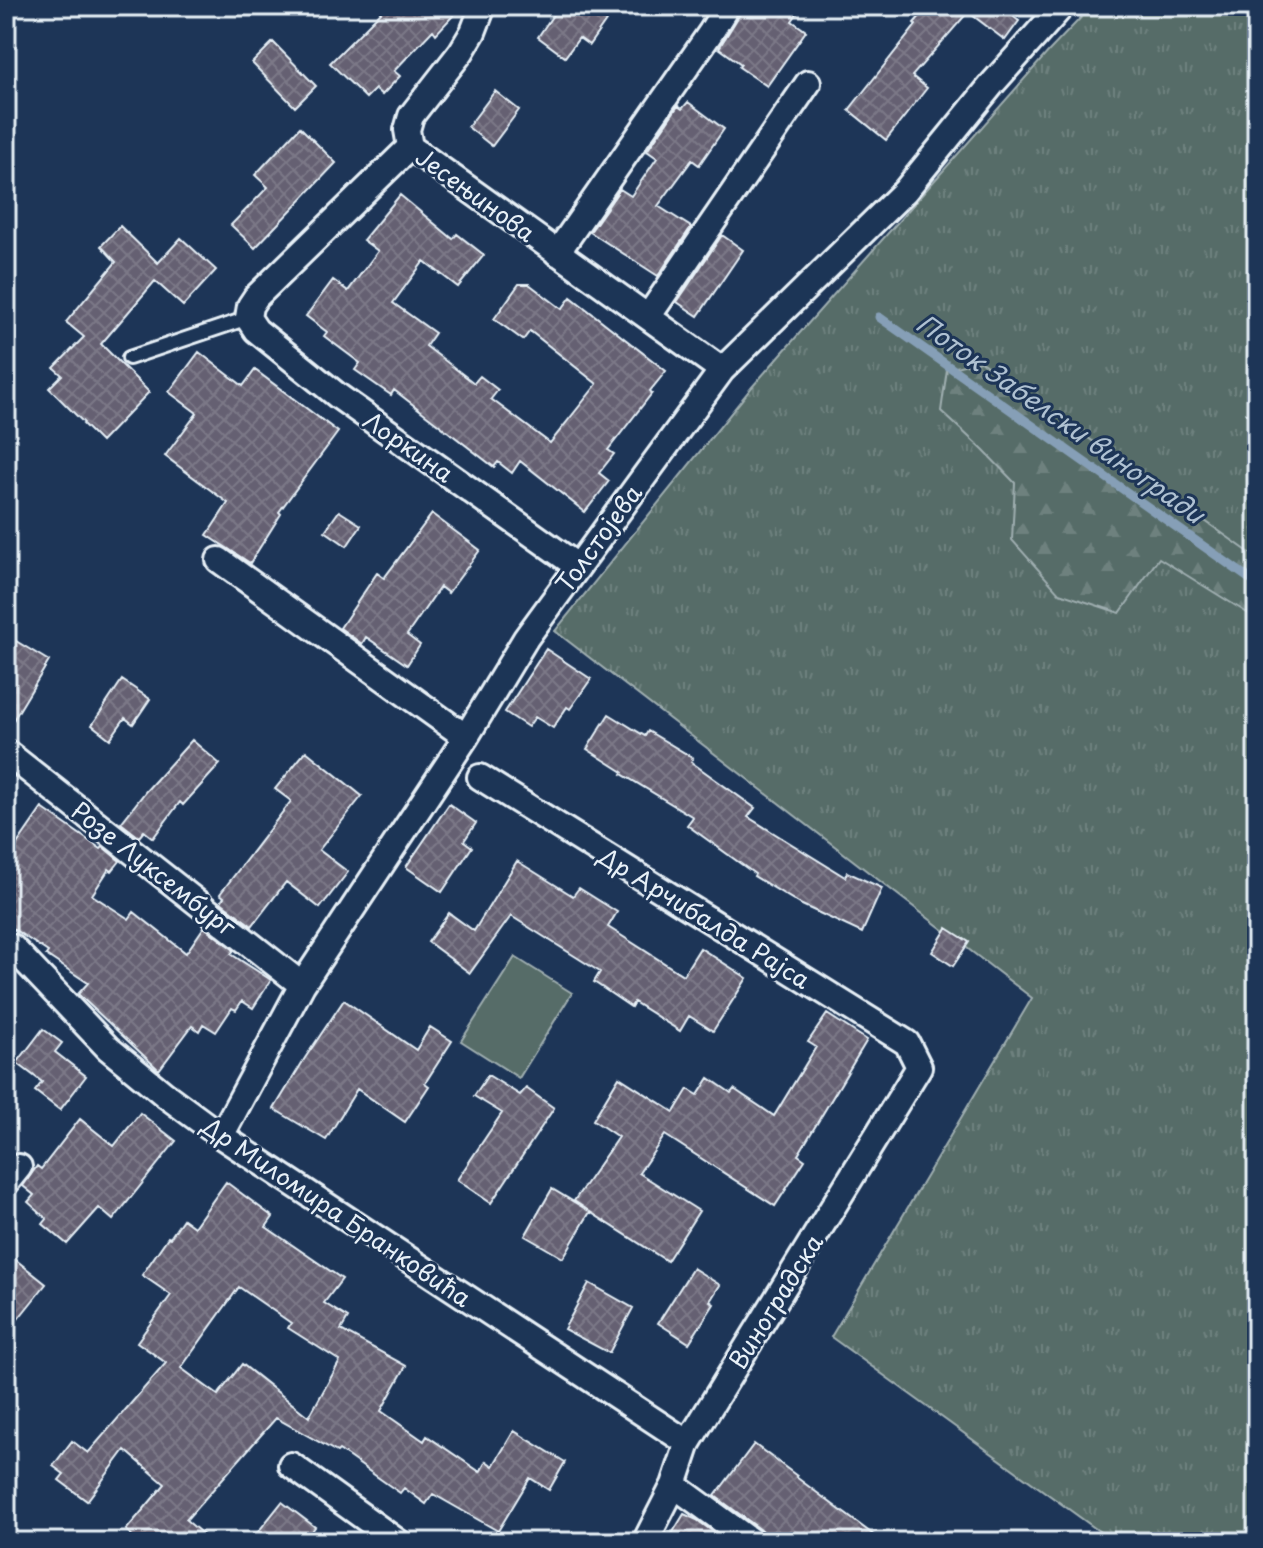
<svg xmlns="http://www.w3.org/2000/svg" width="1263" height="1548" font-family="'Playpen Sans',sans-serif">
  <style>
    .grass { fill: url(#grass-tufts); stroke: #9faeb0; stroke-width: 2 }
    .forest { fill: url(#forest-firs); stroke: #9faeb0; stroke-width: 2 }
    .park { fill: #566c68; stroke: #9faeb0; stroke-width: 2 }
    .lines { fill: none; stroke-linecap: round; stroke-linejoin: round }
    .stream { stroke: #869fb7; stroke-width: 9 }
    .building { fill: url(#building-cross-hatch); stroke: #e8f1f8; stroke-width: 2; fill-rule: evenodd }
    .lane-casing { stroke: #e8f1f8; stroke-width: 18 }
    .street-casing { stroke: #e8f1f8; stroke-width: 30 }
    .lane { stroke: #1d3557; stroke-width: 12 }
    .street { stroke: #1d3557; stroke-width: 24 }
    .labels { text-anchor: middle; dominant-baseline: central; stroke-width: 6; stroke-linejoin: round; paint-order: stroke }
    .street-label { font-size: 24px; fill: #e8f1f8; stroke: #1d3557 }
    .water-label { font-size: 26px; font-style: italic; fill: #afc1d2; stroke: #1d3557 }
  </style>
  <defs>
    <pattern id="grass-tufts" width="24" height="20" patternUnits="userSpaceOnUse" patternTransform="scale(2)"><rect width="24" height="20" fill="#566c68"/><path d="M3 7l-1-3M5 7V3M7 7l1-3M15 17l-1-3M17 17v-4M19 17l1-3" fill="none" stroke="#6e817e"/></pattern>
    <pattern id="forest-firs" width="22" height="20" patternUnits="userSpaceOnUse" patternTransform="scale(2)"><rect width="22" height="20" fill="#566c68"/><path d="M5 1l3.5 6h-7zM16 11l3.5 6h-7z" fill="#6e817e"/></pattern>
    <pattern id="building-cross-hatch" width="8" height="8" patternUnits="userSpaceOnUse" patternTransform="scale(2)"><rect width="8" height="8" fill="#656172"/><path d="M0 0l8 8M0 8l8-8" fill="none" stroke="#7b7887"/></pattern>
  </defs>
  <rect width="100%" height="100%" fill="#1d3557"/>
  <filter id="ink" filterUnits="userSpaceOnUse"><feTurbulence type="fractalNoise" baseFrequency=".0125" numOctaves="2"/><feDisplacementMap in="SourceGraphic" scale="16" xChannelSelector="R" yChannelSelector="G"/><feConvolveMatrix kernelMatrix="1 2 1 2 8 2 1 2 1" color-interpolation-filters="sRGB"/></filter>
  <g filter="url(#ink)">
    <path class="grass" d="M1092 6H1257V1542H1114L831 1337 1032 998 555 631 752 387 1049 51Z"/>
    <path class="forest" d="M980 361 1257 558V619L1159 558 1120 613 1059 593 1012 540 1015 483 983 450 941 411 947 369Z"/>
    <path class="park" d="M515 957 572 993 519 1078 461 1041Z"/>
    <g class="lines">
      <path class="stream" d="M879 317 1257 584"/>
    </g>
    <path class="building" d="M387 6H462L436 34 433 30 394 71 400 76 382 95 375 89 366 98 330 63Z
      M559 6H591L608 18 589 45 579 38 565 57 538 37Z
      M742 6H802L792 21 806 31 767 86 739 67 741 64 719 48 740 14Z
      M929 6H1000L1019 21 1005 40 968 12 912 76 927 88 886 140 849 110 916 25 914 23Z
      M273 42 316 86 295 107 252 63Z
      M495 91 519 110 492 146 468 127Z
      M688 102 724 129 699 165 692 160 658 206 691 227 658 276 590 232 620 189 631 196 657 158 647 151 678 106 682 109Z
      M300 127 336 163 255 248 231 225 268 187 255 175Z
      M400 195 453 239 457 234 484 255 458 287 424 261 393 303 435 333 426 346 474 383 480 376 498 390 491 399 550 443 597 384 530 331 523 340 494 319 519 284H529L562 309 571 297 666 371 650 391 652 393 608 450 614 454 599 473 609 481 585 512 520 461 512 473 498 462 494 467 394 390 391 395 355 370 360 363 324 336 327 332 306 316 333 280 348 291 378 251 363 240Z
      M120 226 158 263 181 238 216 270 183 306 155 281 101 344 149 392 101 442 83 424 84 423 49 388 62 375 54 368 84 337 66 322 116 262 101 246Z
      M722 235 743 250 698 316 677 302Z
      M199 352 243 386 255 370 338 432 279 512 281 514 250 563 207 535 228 503 165 456 197 413 169 392Z
      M339 511 361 525 347 546 325 531Z
      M432 514 480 550 448 593 440 587 407 635 420 645 407 665 366 637 362 644 340 628 377 573 384 578Z
      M6 635 49 661 6 732Z
      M546 649 591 679 570 709 567 707 553 728 535 717 528 727 505 712Z
      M122 680 150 699 133 724 125 718 110 739 92 725Z
      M609 714 645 736 648 731 693 758 691 762 755 808 748 817 845 877 847 872 882 888 862 933 802 905 754 876 755 874 687 825 693 817 622 774 623 772 587 749Z
      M192 740 220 764 183 805 180 802 153 838 144 831 139 837 121 823 146 791Z
      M306 751 362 796 319 850 348 872 320 908 286 882 252 926 221 902 224 897 220 894 291 801 275 789Z
      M449 804 476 823 464 841 472 847 442 892 406 867Z
      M42 808 101 849 103 847 120 861 112 871 109 869 92 895 129 919 134 912 186 953 204 927 234 950 231 954 271 980 253 1008 242 1001 236 1010 232 1008 216 1032 203 1024 199 1031 192 1026 159 1070 78 994 88 983 46 955 48 952 6 924V860Z
      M517 861 573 896 579 888 617 912 608 927 683 975 700 948 747 978 713 1031 689 1016 680 1031 634 1002 631 1007 594 982 600 972 511 916 470 973 428 942 449 913 474 931Z
      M947 928 969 942 953 966 932 952Z
      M344 1000 416 1050 430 1027 452 1041 425 1083 429 1086 405 1122 357 1089 326 1140 274 1109 305 1058Z
      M827 1014 867 1040 798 1155 805 1160 775 1206 665 1135 639 1173 699 1211 667 1261 590 1212 563 1258 525 1236 552 1189 589 1211 574 1201 618 1137 593 1120 619 1077 674 1112 688 1089 698 1095 709 1078 731 1093 734 1089 774 1116 816 1047 808 1042Z
      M43 1029 62 1043 55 1052 86 1076 60 1110 35 1091 42 1082 17 1063Z
      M488 1075 520 1095 526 1088 554 1108 491 1203 457 1180 502 1113 474 1096Z
      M140 1113 176 1141 113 1220 99 1208 67 1244 43 1224 47 1219 28 1202 34 1195 23 1186 37 1166 41 1169 80 1119 114 1146Z
      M226 1182 273 1217 266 1227 342 1279 324 1303 348 1318 341 1330 406 1366 381 1411 424 1441 427 1436 480 1472 486 1461 493 1466 514 1431 565 1462 549 1490 530 1478 498 1531 433 1494 426 1504 404 1488 400 1493 339 1450 337 1452 276 1418 186 1520 212 1542H139L126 1530 165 1484 125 1450 87 1501 59 1480 64 1474 53 1466 72 1441 88 1453 166 1363 137 1342 171 1295 142 1275 168 1237 170 1238 183 1219 194 1227ZM239 1287 291 1323 288 1328 340 1361 309 1417 242 1364 218 1395 181 1368Z
      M6 1252 46 1284 6 1334Z
      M693 1268 720 1285 710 1301 714 1304 689 1343 658 1323Z
      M589 1283 633 1308 609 1353 564 1329Z
      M754 1444 797 1476 796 1477 883 1542 767 1541 765 1535 761 1530 715 1496Z
      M282 1502 315 1527 304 1542H250Z
      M684 1514 697 1520 727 1542H667Z"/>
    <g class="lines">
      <defs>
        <path id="lane" d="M129 358 248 318"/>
        <path id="street" d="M483 6 473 32 461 52 411 116 407 130 410 147 722 370
          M410 147 256 297 250 306 248 318 256 330 338 396 577 566
          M557 253 711 32 727 6
          M648 317 808 83
          M219 560 466 737
          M6 752 302 985
          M480 777 907 1043 919 1067 688 1443 674 1485 645 1542
          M12 947 108 1048 164 1094 221 1136 688 1443
          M221 1136 302 985 466 737 526 638 722 370 905 191 993 83 1062 6
          M6 1183 19 1167
          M291 1465 398 1542
          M674 1485 752 1542"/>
      </defs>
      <use href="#lane" class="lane-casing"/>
      <use href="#street" class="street-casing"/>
      <use href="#lane" class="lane"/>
      <use href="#street" class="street"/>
    </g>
  </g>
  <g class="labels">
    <g class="street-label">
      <text transform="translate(476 194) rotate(36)">Јесењинова</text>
      <text transform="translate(409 446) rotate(35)">Лоркина</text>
      <text transform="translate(598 538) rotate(-54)">Толстојева</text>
      <text transform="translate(154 868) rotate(38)">Розе Луксембург</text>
      <text transform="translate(705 917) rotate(32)">Др Арчибалда Рајса</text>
      <text transform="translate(337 1211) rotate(34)">Др Миломира Бранковића</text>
      <text transform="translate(775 1301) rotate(-58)">Виноградска</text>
    </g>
    <g class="water-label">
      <text transform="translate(1061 418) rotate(35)">Поток Забелски виногради</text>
    </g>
  </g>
  <rect width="1263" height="1548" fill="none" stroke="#1d3557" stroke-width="32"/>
  <rect x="16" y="16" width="1231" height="1516" fill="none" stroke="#e8f1f8" stroke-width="3" filter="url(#ink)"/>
</svg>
